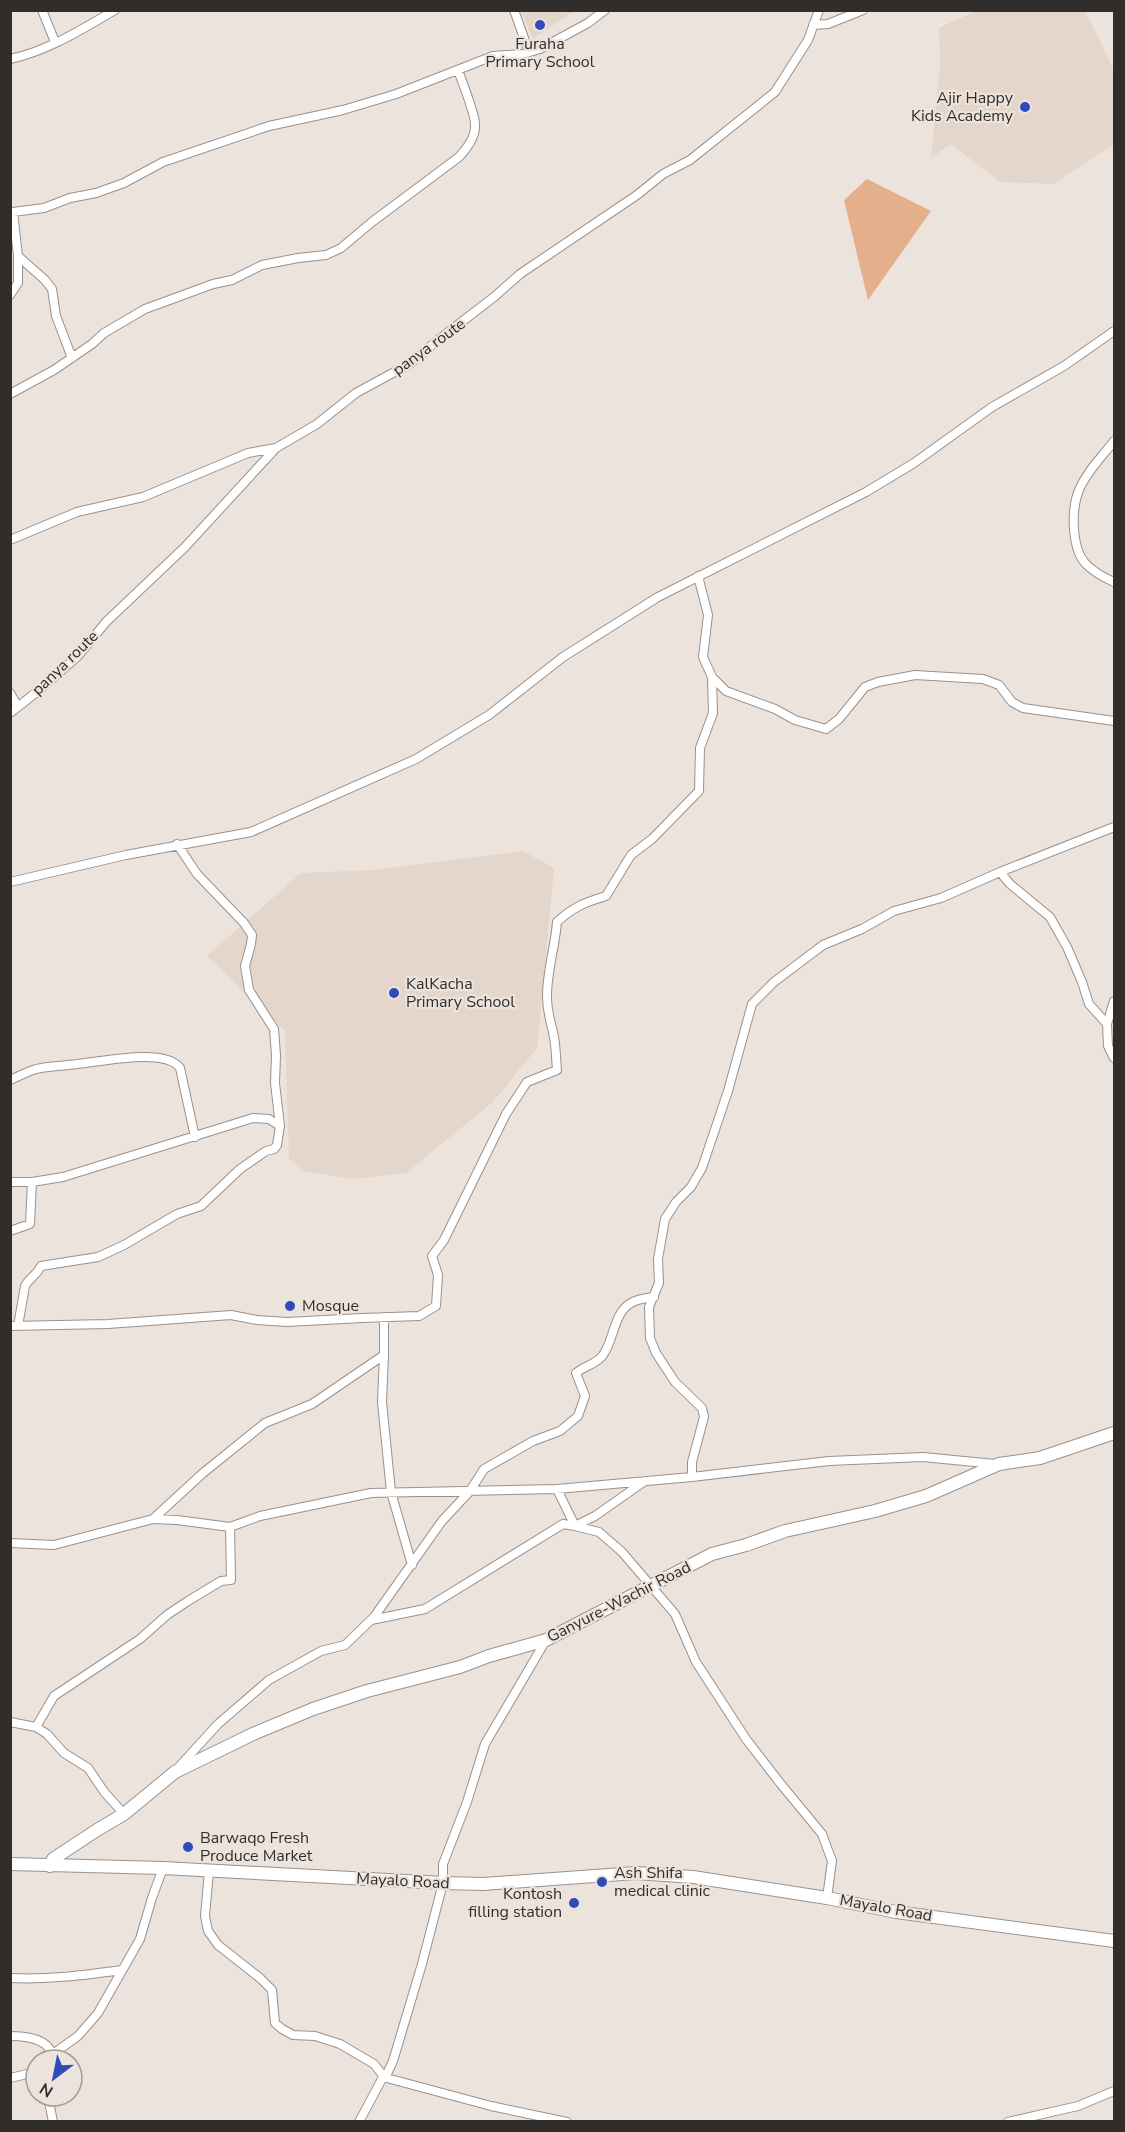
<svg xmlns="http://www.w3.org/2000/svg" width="1125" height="2132" font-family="'Nunito Sans',sans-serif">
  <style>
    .built { fill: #e5d6cb }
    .green { fill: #e4af8b }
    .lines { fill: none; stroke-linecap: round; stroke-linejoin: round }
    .street-casing { stroke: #9a918b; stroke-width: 10 }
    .secondary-casing { stroke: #9a918b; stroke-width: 14 }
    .street { stroke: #fff; stroke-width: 8 }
    .secondary { stroke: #fff; stroke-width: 12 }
    .poi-dot { fill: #314abb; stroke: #ece3dc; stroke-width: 2 }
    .labels { text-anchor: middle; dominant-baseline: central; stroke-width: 4.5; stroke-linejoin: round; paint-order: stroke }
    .poi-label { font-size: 16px; fill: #312d2b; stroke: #ece3dc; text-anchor: start }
    .street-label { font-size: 16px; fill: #312d2b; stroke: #ece3dc }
  </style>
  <rect width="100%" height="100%" fill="#ece3dc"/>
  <path class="built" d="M521 11H574L533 39Z
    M975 11H1085L1114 70V144L1053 184 1000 182 951 144 931 158 940 65 939 28Z
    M523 851 554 868 537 1048 493 1102 406 1173 353 1179 304 1171 289 1158 285 1031 207 956 301 873 374 870Z"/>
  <path class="green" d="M867 179 931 211 868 300 844 200Z"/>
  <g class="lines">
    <defs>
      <path id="street" d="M42 10 55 42
        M514 10 529 52
        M813 25 828 24 863 10
        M10 59C48 51 82 29 115 10
        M10 217 13 212 44 208 70 198 96 193 124 183 163 162 269 126 343 110 396 94 493 56 523 54 540 49 588 23 605 10
        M18 256 45 280 52 289 56 316 72 358
        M10 295 18 283V256L13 212
        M10 394 54 370 92 344 104 333 145 309 213 284 232 280 262 265 298 258 326 255 341 248 372 222 459 157C467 148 476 137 475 124 475 113 462 82 458 70
        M1114 441C1102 457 1087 471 1079 490 1071 509 1071 550 1087 565 1095 573 1105 578 1114 582
        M10 540 77 512 143 497 248 453 276 448
        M712 677 726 691 775 709 795 720 826 729 839 719 865 687 878 682 915 675 983 679 999 685 1012 702 1023 708 1114 721
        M10 693 18 707
        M10 713 38 691 78 656 106 622 185 547 276 448 317 424 356 393 411 363 438 340 494 297 520 274 637 195 663 174 690 160 775 92 808 40 819 10
        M1000 872 1010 884 1050 917 1067 947 1082 982 1089 1004 1107 1024 1108 1046 1114 1058
        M10 882 126 855 251 832 416 759 489 715 563 657 658 597 866 492 914 463 992 407 1064 366 1114 331
        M1107 1024 1114 1001
        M10 1080C19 1076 27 1072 36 1069 49 1066 64 1066 77 1064 100 1062 165 1047 180 1068L195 1137
        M10 1182H32L63 1177 253 1118 269 1119 280 1126
        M10 1231 30 1224 32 1182
        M10 1326 108 1324 231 1315 257 1320 287 1322 362 1318 419 1316 436 1306 438 1275 432 1256 444 1240 506 1114 527 1082 557 1070C556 1060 556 1048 554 1037 551 1021 547 1014 547 996 547 971 555 947 557 922 573 907 586 902 606 896L631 855 652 839 699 791 700 748 713 713 712 677 703 657 708 615 698 576
        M18 1326 25 1286C29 1278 37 1275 41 1266L98 1257 124 1245 177 1214 201 1206 240 1169 266 1151 274 1149 277 1145 280 1126 275 1083 276 1055 274 1029 249 990 245 966 251 944 252 935 244 923 197 874 177 844
        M384 1355 382 1402 391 1492 412 1565
        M692 1477V1462L704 1417 702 1408 675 1382 656 1353 650 1338 649 1307 659 1283 658 1259 665 1219 676 1202 691 1187 702 1168 728 1091 752 1004 774 982 823 945 862 929 894 911 941 898 1000 872 1114 827
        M557 1489 575 1526 599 1532 622 1552 675 1614 696 1662 746 1739 780 1783 822 1834 832 1861 827 1898
        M153 1519 203 1473 265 1423 312 1404 384 1355V1317
        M10 1543 54 1545 153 1519 177 1520 230 1527 260 1516 371 1493 557 1489 692 1477 829 1461 923 1457 995 1464
        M371 1620 425 1609 563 1524 575 1526 595 1516 645 1481
        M10 1722 36 1727 47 1734 64 1753 88 1768 105 1793 124 1814
        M36 1727 54 1696 140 1639 167 1615 188 1601 221 1581 231 1580 230 1527
        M177 1769 218 1724 269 1680 321 1651 345 1645 374 1617 442 1521 470 1491 484 1469 533 1441 560 1431 578 1416 585 1396 576 1373C584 1366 597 1364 603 1355 614 1340 614 1312 631 1303 637 1299 647 1298 654 1297
        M209 1871 205 1916 208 1931 218 1945 260 1978 272 1990 275 2023 282 2029 293 2035 315 2036 340 2044 374 2064 385 2078 393 2061 422 1964 443 1883V1864L467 1802 485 1744 546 1640
        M10 1978C48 1980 85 1975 122 1970
        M10 2036C27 2036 52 2039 53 2060
        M53 2054 78 2036 98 2013 140 1939 152 1898 163 1868
        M10 2078 36 2072
        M48 2096 53 2122
        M359 2122 383 2077 491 2106 567 2122
        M1008 2122 1078 2106 1114 2091"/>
      <path id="secondary" d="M10 1864 163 1868 443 1883 483 1884 636 1873 693 1877 827 1898 896 1912 1114 1941
        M50 1866 53 1859 97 1830 124 1814 175 1772 253 1734 313 1709 367 1691 460 1667 489 1656 546 1640 712 1554 746 1545 785 1531 875 1511 926 1496 999 1464 1040 1458 1114 1433"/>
    </defs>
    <use href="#street" class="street-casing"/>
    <use href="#secondary" class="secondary-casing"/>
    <use href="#street" class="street"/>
    <use href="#secondary" class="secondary"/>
  </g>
  <g class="poi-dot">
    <circle cx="540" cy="25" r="6"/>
    <circle cx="1025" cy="107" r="6"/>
    <circle cx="394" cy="993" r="6"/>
    <circle cx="290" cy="1306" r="6"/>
    <circle cx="188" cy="1847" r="6"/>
    <circle cx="602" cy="1882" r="6"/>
    <circle cx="574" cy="1903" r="6"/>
  </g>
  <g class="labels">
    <g class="poi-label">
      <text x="540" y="44" text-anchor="middle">Furaha<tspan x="540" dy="18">Primary School</tspan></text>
      <text x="1013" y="98" text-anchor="end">Ajir Happy<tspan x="1013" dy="18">Kids Academy</tspan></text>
      <text x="406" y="984">KalKacha<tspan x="406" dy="18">Primary School</tspan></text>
      <text x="302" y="1306">Mosque</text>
      <text x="200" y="1838">Barwaqo Fresh<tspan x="200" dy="18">Produce Market</tspan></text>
      <text x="614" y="1873">Ash Shifa<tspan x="614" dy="18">medical clinic</tspan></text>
      <text x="562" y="1894" text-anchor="end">Kontosh<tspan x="562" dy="18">filling station</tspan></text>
    </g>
    <g class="street-label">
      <text transform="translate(429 347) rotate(-36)">panya route</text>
      <text transform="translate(65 663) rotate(-44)">panya route</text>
      <text transform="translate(619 1602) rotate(-27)">Ganyure-Wachir Road</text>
      <text transform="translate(403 1881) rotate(3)">Mayalo Road</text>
      <text transform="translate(886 1908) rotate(10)">Mayalo Road</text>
    </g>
  </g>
  <rect width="1125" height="2132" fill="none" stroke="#312d2b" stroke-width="24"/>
  <g transform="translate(54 2078) rotate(212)"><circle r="28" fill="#ece3dc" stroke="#a19a95" stroke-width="1.5"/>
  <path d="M0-4.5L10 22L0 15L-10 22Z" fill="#314abb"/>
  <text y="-9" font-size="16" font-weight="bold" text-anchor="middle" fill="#312d2b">N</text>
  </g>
</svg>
